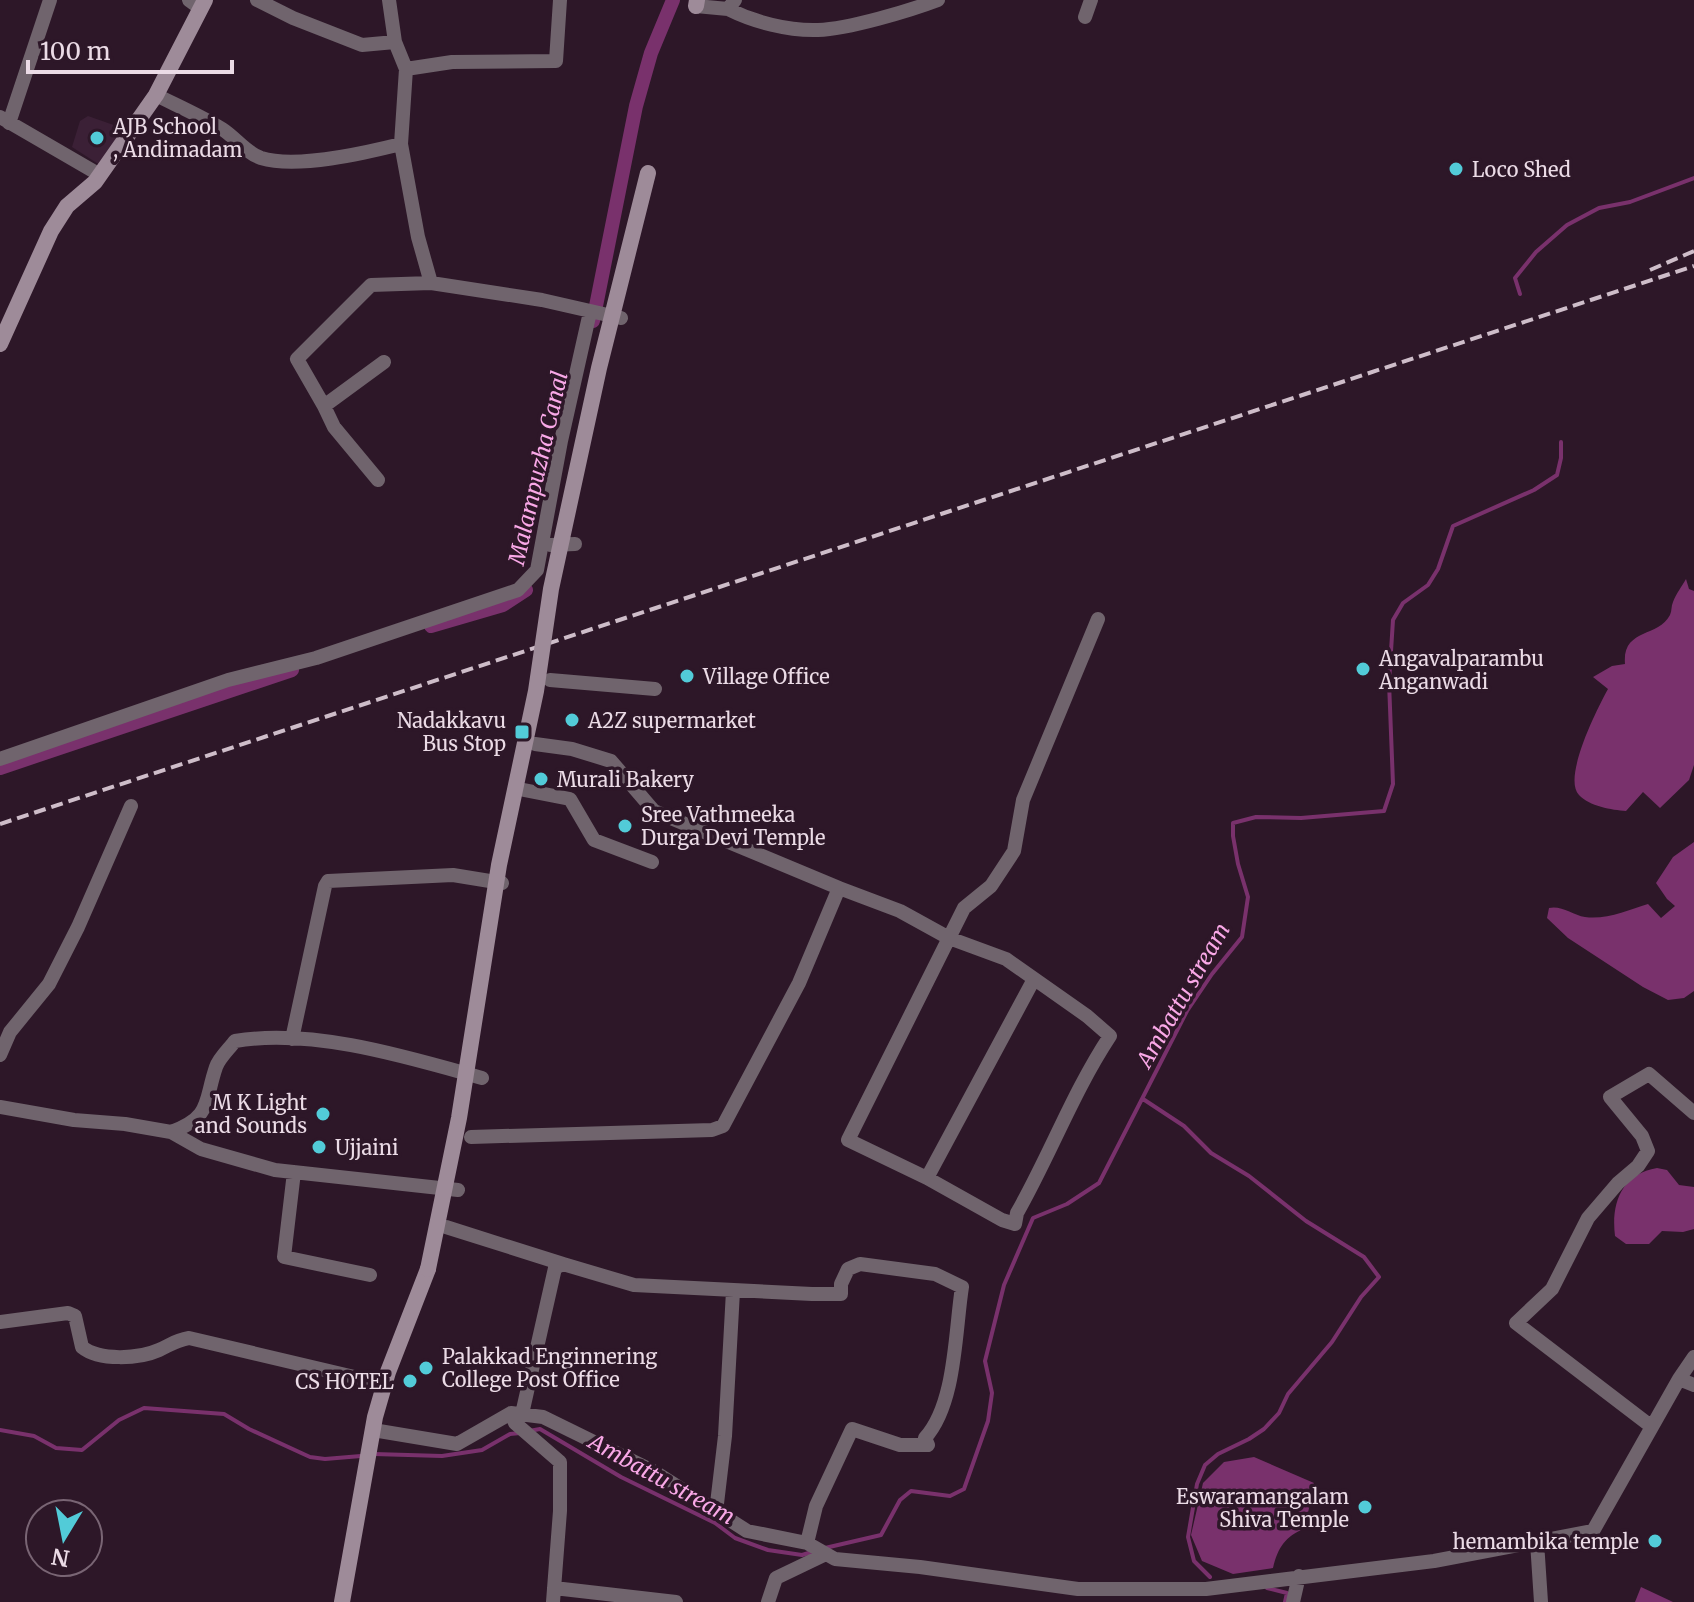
<svg xmlns="http://www.w3.org/2000/svg" width="1694" height="1602" font-family="Merriweather,serif">
  <style>
    .built { fill: #3b2036 }
    .water { fill: #79316c }
    .lines { fill: none; stroke-linecap: round; stroke-linejoin: round }
    .stream { stroke: #79316c; stroke-width: 4 }
    .canal { stroke: #79316c; stroke-width: 14 }
    .street { stroke: #70646d; stroke-width: 14 }
    .secondary { stroke: #9e8b99; stroke-width: 16 }
    .rail { stroke: #cebdc9; stroke-width: 4; stroke-dasharray: 12 6; stroke-linecap: butt }
    .secondary-bridge { stroke: #9e8b99; stroke-width: 16 }
    .poi-dot { fill: #52cbd8; stroke: #2d1728; stroke-width: 3 }
    .labels { text-anchor: middle; dominant-baseline: central; stroke-width: 7; stroke-linejoin: round; paint-order: stroke }
    .poi-label { font-size: 20px; fill: #ebdbe6; stroke: #2d1728; text-anchor: start }
    .water-label { font-size: 22px; font-style: italic; fill: #f9a8e7; stroke: #2d1728 }
  </style>
  <rect width="100%" height="100%" fill="#2d1728"/>
  <path class="built" d="M88 116 125 129 103 167 72 147 80 121Z"/>
  <path class="water" d="M1686 579 1689 589 1694 591V765L1689 780 1660 808 1643 792 1626 811C1612 810 1589 806 1579 795 1562 778 1598 707 1608 689L1593 677 1612 666 1625 664C1622 628 1658 638 1670 615 1672 611 1671 606 1673 602 1676 594 1682 586 1686 579Z
    M1694 842V991L1684 998 1668 1000 1643 987 1568 938 1547 918 1549 908C1561 905 1573 915 1585 917 1606 920 1629 910 1648 904L1661 918 1675 906 1667 899 1656 883 1673 857Z
    M1657 1168 1667 1170 1679 1185 1694 1187V1229L1683 1232 1662 1231 1649 1244H1626L1615 1236C1611 1204 1621 1174 1657 1168Z
    M1254 1457 1314 1483 1305 1528C1285 1537 1278 1547 1273 1568L1233 1574 1202 1561 1191 1535 1203 1483 1224 1462Z
    M1641 1587 1673 1602H1635Z"/>
  <g class="lines">
    <path class="stream" d="M1520 294 1515 278 1536 252 1567 225 1599 208 1630 202 1694 178
      M1143 1099 1184 1126 1211 1153 1249 1176 1306 1221 1364 1257 1379 1277 1361 1297 1332 1342 1288 1394 1279 1413 1264 1429 1249 1439 1218 1454 1205 1465 1197 1484 1188 1537 1194 1561 1210 1577
      M0 1430 34 1436 56 1448 82 1450 119 1420 144 1408 224 1414 249 1429 310 1457 325 1459 361 1456
      M529 1431 540 1429 621 1477 715 1523 735 1538 768 1550 802 1555 812 1552
      M374 1454 442 1456 482 1450 510 1434 520 1433
      M825 1548 881 1535 900 1500 911 1491 950 1496 964 1489 988 1421 992 1393 985 1361 1004 1285 1033 1218 1067 1204 1099 1183 1187 1011 1212 974 1242 937 1248 897 1238 864 1233 836V823L1256 817 1301 818 1384 811 1393 784 1389 682 1393 620 1403 603 1428 585 1438 569 1453 526 1534 490 1557 475 1561 458V442
      M1267 1588 1287 1593 1285 1602"/>
    <path class="canal" d="M593 321 636 106 651 53 673 0
      M431 626 503 605 526 590
      M0 768 292 670"/>
    <path class="street" d="M189 0 200 8
      M257 0 293 18 362 45 395 42
      M389 0 395 42 406 69 401 144 418 237 431 283
      M696 6 728 9 735 0
      M728 9C754 22 788 31 818 30 848 29 909 11 938 0
      M1085 17 1091 0
      M406 69 452 62 556 61 560 0
      M156 95C178 106 201 116 222 129 235 137 246 153 261 158 297 169 365 153 401 144
      M0 117 100 175
      M9 123 50 0
      M384 362 324 406 297 359 371 285 431 283 542 300 621 318
      M324 406 334 427 378 480
      M551 545 575 544
      M550 680 655 689
      M535 744 572 749 611 761 654 811 839 888
      M0 759 228 680 316 658 518 590 537 570 561 441 590 312
      M524 790 570 799 594 840 652 862
      M1034 979 927 1178 848 1140 964 908 991 886 1014 851 1023 800 1098 619
      M292 1039 325 886 328 881 453 875 502 883
      M0 1055 10 1032 49 984 78 927 131 806
      M0 1107 74 1120 125 1124 171 1132 201 1149 275 1170 458 1190
      M171 1132C212 1117 204 1102 216 1067 219 1058 229 1049 235 1041 313 1028 407 1057 482 1078
      M471 1137 712 1130 723 1126 799 983 839 888 900 911 949 938 1006 959 1087 1016 1110 1036C1073 1092 1050 1155 1017 1213L1015 1224 1002 1220 927 1178
      M294 1172 284 1257 370 1275
      M446 1227 563 1264
      M0 1322 68 1313 75 1316 82 1347C99 1361 139 1359 159 1350 170 1345 176 1340 189 1338L384 1384
      M1679 1379 1694 1357
      M511 1413 515 1423 560 1462V1511L553 1602
      M522 1414 555 1268 563 1264 634 1285 812 1294H841V1284L848 1269 860 1264 935 1274 962 1287C955 1331 956 1404 925 1438L928 1445H900L852 1429 816 1506 807 1543
      M1652 1427 1516 1323 1552 1289 1588 1218 1618 1183 1638 1166 1648 1151 1642 1136 1610 1097 1649 1074 1694 1113
      M373 1430 457 1444 511 1413 543 1417 653 1471 747 1531 807 1543 835 1559 920 1567 1078 1589H1206L1434 1561 1593 1531 1679 1379 1694 1385
      M716 1512 725 1436 733 1291
      M1537 1542 1541 1602
      M554 1588 676 1602
      M768 1602 776 1578 826 1554
      M1293 1602 1299 1576"/>
    <path class="secondary" d="M696 6 697 0
      M0 344 51 231 67 206 95 182 156 95 205 0
      M342 1602 375 1417 388 1372 428 1269"/>
    <path class="rail" d="M1650 270 1694 251
      M0 824 1694 266"/>
    <path class="secondary-bridge" d="M428 1269 459 1118 499 865 536 691 551 589 599 368 648 173"/>
  </g>
  <g class="poi-dot">
    <circle cx="97" cy="138" r="8"/>
    <circle cx="1456" cy="169" r="8"/>
    <circle cx="1363" cy="669" r="8"/>
    <circle cx="687" cy="676" r="8"/>
    <circle cx="572" cy="720" r="8"/>
    <rect x="514" y="724" width="16" height="16" rx="4"/>
    <circle cx="541" cy="779" r="8"/>
    <circle cx="625" cy="826" r="8"/>
    <circle cx="323" cy="1114" r="8"/>
    <circle cx="319" cy="1147" r="8"/>
    <circle cx="426" cy="1368" r="8"/>
    <circle cx="410" cy="1381" r="8"/>
    <circle cx="1365" cy="1507" r="8"/>
    <circle cx="1655" cy="1541" r="8"/>
  </g>
  <g class="labels">
    <g class="poi-label">
      <text x="113" y="126">AJB School<tspan x="113" dy="23">, Andimadam</tspan></text>
      <text x="1472" y="169">Loco Shed</text>
      <text x="1379" y="658">Angavalparambu<tspan x="1379" dy="23">Anganwadi</tspan></text>
      <text x="703" y="676">Village Office</text>
      <text x="506" y="720" text-anchor="end">Nadakkavu<tspan x="506" dy="23">Bus Stop</tspan></text>
      <text x="588" y="720">A2Z supermarket</text>
      <text x="557" y="779">Murali Bakery</text>
      <text x="641" y="814">Sree Vathmeeka<tspan x="641" dy="23">Durga Devi Temple</tspan></text>
      <text x="307" y="1102" text-anchor="end">M K Light<tspan x="307" dy="23">and Sounds</tspan></text>
      <text x="335" y="1147">Ujjaini</text>
      <text x="442" y="1356">Palakkad Enginnering<tspan x="442" dy="23">College Post Office</tspan></text>
      <text x="394" y="1381" text-anchor="end">CS HOTEL</text>
      <text x="1349" y="1496" text-anchor="end">Eswaramangalam<tspan x="1349" dy="23">Shiva Temple</tspan></text>
      <text x="1639" y="1541" text-anchor="end">hemambika temple</text>
    </g>
    <g class="water-label">
      <text transform="translate(538 468) rotate(-77)">Malampuzha Canal</text>
      <text transform="translate(1183 995) rotate(-60)">Ambattu stream</text>
      <text transform="translate(662 1479) rotate(29)">Ambattu stream</text>
    </g>
  </g>
  <g transform="translate(64 1538) rotate(190)"><circle r="38" fill="#2d1728" stroke="#796574" stroke-width="2"/>
  <path d="M0-6L14 30L0 20L-14 30Z" fill="#52cbd8"/>
  <text y="-12" font-size="22" font-weight="bold" text-anchor="middle" fill="#ebdbe6">N</text>
  </g>
  <path d="M28 60v12h204v-12" fill="none" stroke="#ebdbe6" stroke-width="4"/>
  <text x="40" y="60" font-size="24" fill="#ebdbe6" stroke="#2d1728" stroke-width="6" paint-order="stroke">100 m</text>
</svg>
